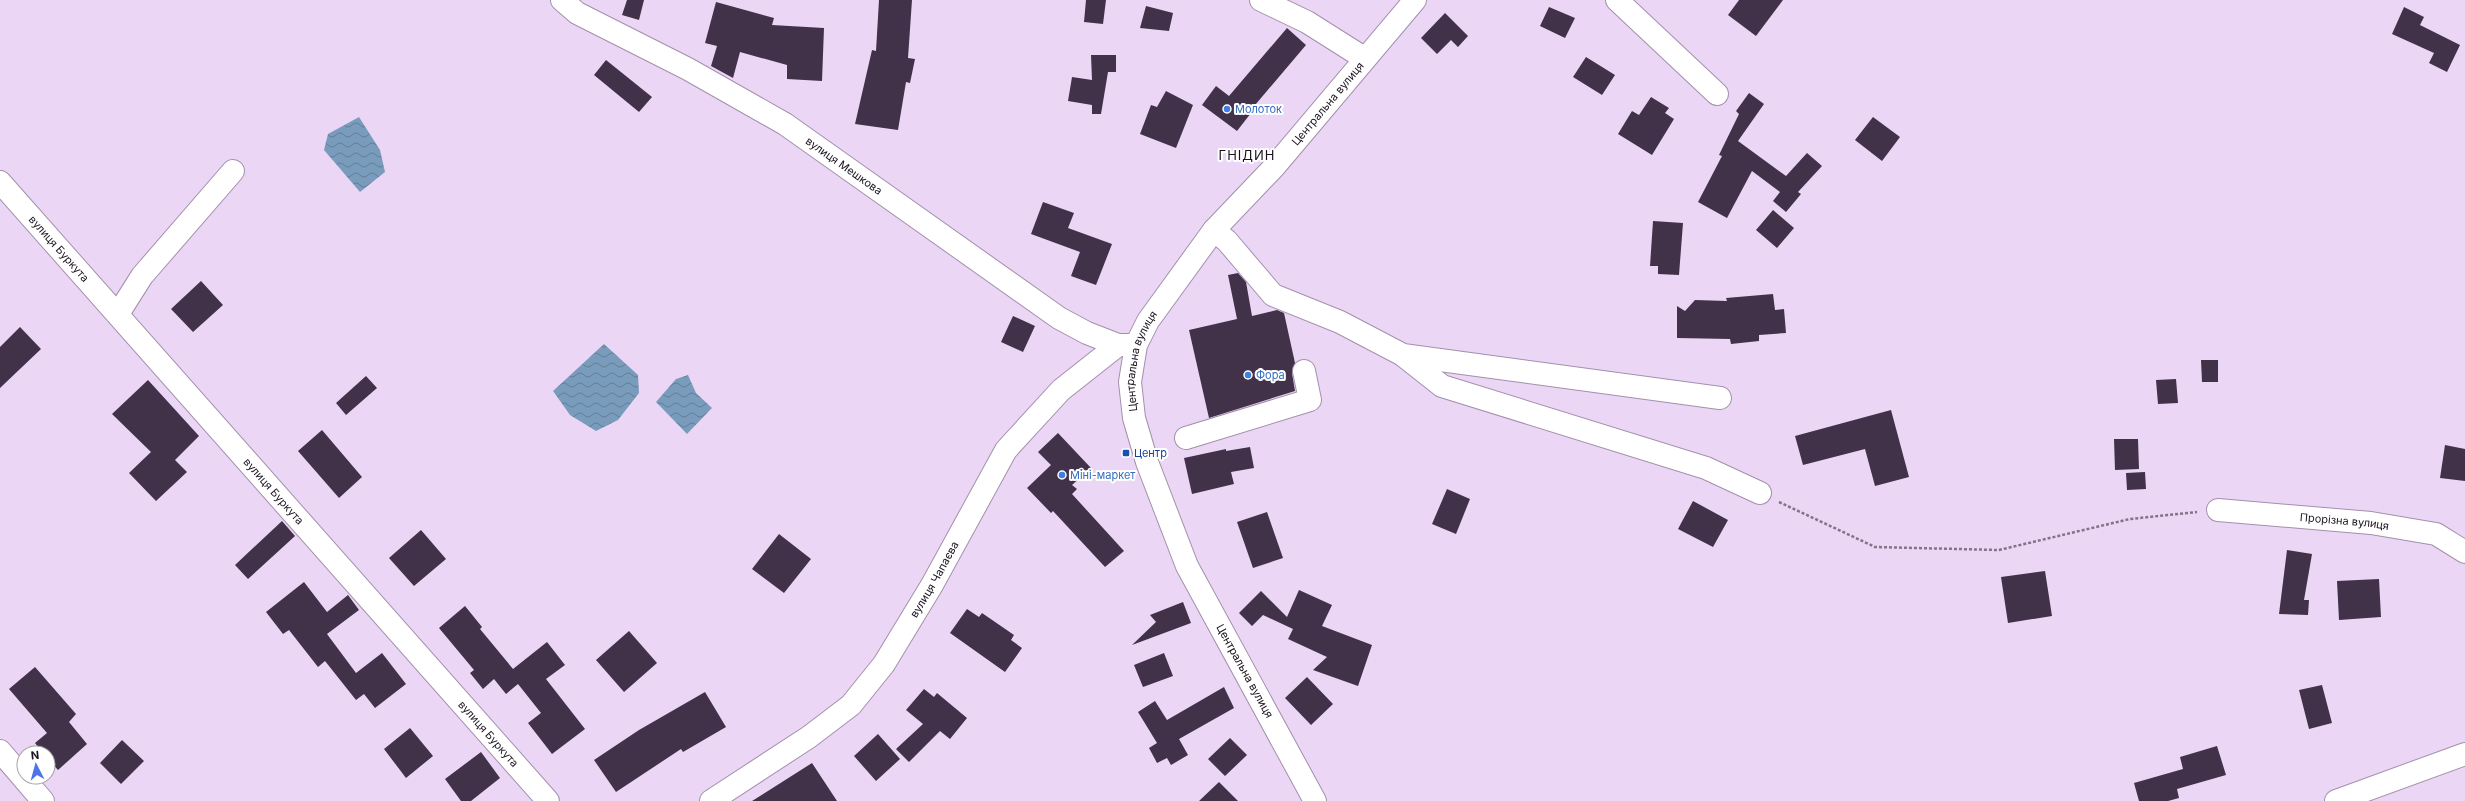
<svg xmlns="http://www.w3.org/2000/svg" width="2465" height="801" font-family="Inter,sans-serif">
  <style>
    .water { fill: url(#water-waves) }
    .building { fill: #413149 }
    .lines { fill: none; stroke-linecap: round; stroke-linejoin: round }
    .minor-casing { stroke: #a390ac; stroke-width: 24 }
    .path { stroke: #827488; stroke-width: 2.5; stroke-dasharray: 3 2; stroke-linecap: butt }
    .minor { stroke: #fff; stroke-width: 22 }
    .shop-dot { fill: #3f7fe0; stroke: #fff; stroke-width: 1.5 }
    .transit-dot { fill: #1a4fb4; stroke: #fff; stroke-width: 1.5 }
    .labels { text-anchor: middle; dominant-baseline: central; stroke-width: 4; stroke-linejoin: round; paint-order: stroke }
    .street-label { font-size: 11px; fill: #1a131d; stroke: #fff }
    .shop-label { font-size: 11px; fill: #366cbe; stroke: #fff; text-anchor: start }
    .transit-label { font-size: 11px; fill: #164399; stroke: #fff; text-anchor: start }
    .quarter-label { font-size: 13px; letter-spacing: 1px; fill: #1a131d; stroke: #fff }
  </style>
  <defs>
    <pattern id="water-waves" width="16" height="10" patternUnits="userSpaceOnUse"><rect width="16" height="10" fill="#799cbc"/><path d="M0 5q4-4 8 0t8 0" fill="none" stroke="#627e98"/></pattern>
  </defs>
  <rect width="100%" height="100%" fill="#ebd7f5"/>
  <path class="water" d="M359 117 380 150 385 172 360 192 324 150 328 134Z
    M604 344 638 375 639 393 618 420 596 431 570 415 553 391Z
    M688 375 696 393 712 408 687 434 656 402 676 379Z"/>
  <path class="building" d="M627 0H644L639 20 622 15Z
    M879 0H912L908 58 915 59 910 83 906 82 898 130 855 124 872 50 876 51Z
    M1086 0H1106L1103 24 1084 22Z
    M1739 0H1783L1756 36 1728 15Z
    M716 2 774 18 772 25 824 28 822 81 787 79V65L740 52 733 78 711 66 717 46 705 43Z
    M1146 6 1173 13 1169 31 1140 28Z
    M1549 7 1575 18 1565 38 1540 26Z
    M2404 7 2424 17 2420 25 2460 45 2447 72 2429 63 2434 53 2392 34Z
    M1445 13 1468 36 1458 47 1451 40 1437 54 1421 38Z
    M1287 28 1306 45 1250 111 1251 113 1237 131 1202 105 1216 86 1229 96Z
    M1091 55H1116V72H1108L1101 114H1092V105L1068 101 1072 77 1092 80Z
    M1586 57 1615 75 1602 95 1573 77Z
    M606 60 652 97 639 112 594 75Z
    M1166 91 1193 105 1176 148 1140 134 1151 105 1157 107Z
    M1749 93 1764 104 1738 141 1786 176 1807 153 1822 166 1798 192 1801 194 1786 212 1773 201 1780 192 1752 171 1727 218 1698 202 1722 156 1719 155 1739 114 1736 111Z
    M1651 97 1669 108 1665 113 1674 119 1652 155 1618 134 1632 111 1639 115Z
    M1873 117 1900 137 1882 161 1855 140Z
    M1043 202 1074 213 1068 228 1112 244 1096 285 1071 276 1080 252 1031 234Z
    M1773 210 1794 228 1777 248 1756 230Z
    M1653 221 1683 223 1679 275 1658 274V266H1650Z
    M1238 273 1246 282 1252 316 1277 310 1284 313 1295 363 1292 373 1295 391 1209 418 1189 330 1237 319 1228 275Z
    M201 281 223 305 193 332 171 309Z
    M1773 294 1775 310 1784 309 1786 333 1759 335V341L1731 344 1730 339 1677 338V306L1685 311 1695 300 1727 301 1726 298Z
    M1013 316 1035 326 1023 352 1001 342Z
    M20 327 41 349 0 388V347Z
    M2201 360H2218V382H2202Z
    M366 376 377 388 346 415 336 403Z
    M2176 379 2178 403 2158 404 2156 380Z
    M148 380 199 436 175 460 187 472 156 501 129 473 151 452 112 414Z
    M1891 410 1909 477 1875 486 1865 449 1803 465 1795 436Z
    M322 430 362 477 339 498 298 451Z
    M1058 433 1091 468 1072 485 1077 489 1072 494 1124 551 1105 567 1053 511 1051 513 1027 488 1051 465 1038 452Z
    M2114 439H2138L2139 469 2115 470Z
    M2445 445 2465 449V481L2440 478Z
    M1250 447 1254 468 1231 472 1234 484 1192 494 1184 458 1226 449V451Z
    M2145 472 2146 489 2127 490 2126 473Z
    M1447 489 1470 499 1456 534 1432 524Z
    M1693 501 1728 520 1713 547 1678 529Z
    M1267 512 1283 558 1253 568 1237 522Z
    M282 521 295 536 248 579 235 565Z
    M421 530 446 559 414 586 389 558Z
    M779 534 811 559 784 593 752 569Z
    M2287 550 2312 554 2304 600H2309L2308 615 2279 614Z
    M2045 571 2052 616 2008 623 2001 577Z
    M2379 579 2381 617 2339 620 2337 581Z
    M304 582 327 612 348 595 359 610 327 634 356 673 382 653 406 684 375 708 364 694 356 700 325 661 318 667 289 630 283 634 266 612Z
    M1299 590 1332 605 1322 626 1372 645 1358 686 1313 670 1327 657 1288 639 1293 629 1263 615 1252 626 1239 613 1261 591 1287 617Z
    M1183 602 1191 623 1132 645 1156 622 1150 615Z
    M465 606 482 627 480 629 513 669 547 642 565 665 546 679 585 729 552 754 528 723 541 713 518 684 506 694 494 679 483 689 470 673 474 670 439 628Z
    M967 609 979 617 982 613 1014 635 1011 640 1022 648 1005 672 950 633Z
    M629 631 657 663 624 692 596 660Z
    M1164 653 1173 676 1143 687 1134 665Z
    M35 667 76 714 69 722 87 744 58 770 48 759V753H43L35 743 47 733 9 689Z
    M1307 677 1333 704 1311 725 1285 698Z
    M2322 685 2332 723 2309 729 2299 690Z
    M1224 687 1234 708 1179 739 1188 755 1171 765 1167 758 1157 763 1149 748 1157 743 1138 712 1155 701 1167 720Z
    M924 689 934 697 937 693 967 718 950 739 940 731 909 762 896 749 923 724 906 710Z
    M705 692 726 727 683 752 681 749 616 792 594 760 639 730Z
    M410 728 433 756 406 778 384 749Z
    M878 734 900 759 876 781 854 756Z
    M1230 738 1247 755 1225 776 1208 759Z
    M122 740 144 761 121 784 100 763Z
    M2217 746 2226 775 2177 789 2179 798 2168 801H2139L2134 783 2183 769 2180 757Z
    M481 752 500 778 471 801H461L445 779Z
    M812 763 837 801H752Z
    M1219 782 1238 801H1199Z"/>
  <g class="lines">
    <defs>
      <g id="minor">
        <path id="s1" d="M562 0 577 13 688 69 785 124 1059 318 1087 333 1118 345"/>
        <path d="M1261 0 1307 22 1364 58"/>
        <path d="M1617 0 1717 94"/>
        <path id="s2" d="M0 182 548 801"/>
        <path d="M1214 230 1227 241 1273 295 1340 322 1403 355 1720 398"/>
        <path d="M118 314 142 276 233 171"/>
        <path d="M1404 356 1442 386 1706 468 1760 493"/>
        <path d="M1186 438 1310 400 1304 371"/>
        <path id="s3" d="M2218 510 2371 523 2436 534 2465 552"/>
        <path d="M0 751 43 801"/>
        <path id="s4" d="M711 801 809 737 851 705 884 664 932 585 1006 450 1061 390 1118 345H1131"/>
        <path id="s5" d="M1315 801 1187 566 1147 462 1134 418 1130 382 1136 345 1148 321 1214 230 1275 166 1415 0"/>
        <path d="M2336 801 2465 754"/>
      </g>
    </defs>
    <use href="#minor" class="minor-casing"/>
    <path class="path" d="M1779 502 1875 547 1999 550 2130 519 2197 512"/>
    <use href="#minor" class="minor"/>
  </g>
  <g class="shop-dot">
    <circle cx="1227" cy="109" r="4"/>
    <circle cx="1248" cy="375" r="4"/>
    <circle cx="1062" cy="475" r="4"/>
  </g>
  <rect class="transit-dot" x="1122" y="449" width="8" height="8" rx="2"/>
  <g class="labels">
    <g class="street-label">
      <text stroke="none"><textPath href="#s5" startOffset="808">Центральна вулиця</textPath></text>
      <text stroke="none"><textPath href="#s1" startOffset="328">вулиця Мешкова</textPath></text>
      <text stroke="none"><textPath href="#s2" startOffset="89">вулиця Буркута</textPath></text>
      <text stroke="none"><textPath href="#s5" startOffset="484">Центральна вулиця</textPath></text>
      <text stroke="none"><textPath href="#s2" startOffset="413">вулиця Буркута</textPath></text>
      <text stroke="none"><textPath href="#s3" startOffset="127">Прорізна вулиця</textPath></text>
      <text stroke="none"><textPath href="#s4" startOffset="321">вулиця Чапаєва</textPath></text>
      <text transform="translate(1245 671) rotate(61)">Центральна вулиця</text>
      <text stroke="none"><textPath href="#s2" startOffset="737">вулиця Буркута</textPath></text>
    </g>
    <g class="shop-label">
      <text x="1235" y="109">Молоток</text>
      <text x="1256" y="375">Фора</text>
      <text x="1070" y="475">Міні-маркет</text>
    </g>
    <g class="transit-label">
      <text x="1134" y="453">Центр</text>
    </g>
    <g class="quarter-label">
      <text x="1247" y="155">ГНІДИН</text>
    </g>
  </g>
  <g transform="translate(36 765) rotate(354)"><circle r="19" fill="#ffffff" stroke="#a3a1a5"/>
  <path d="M0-3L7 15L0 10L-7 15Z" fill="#4d75e8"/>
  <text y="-6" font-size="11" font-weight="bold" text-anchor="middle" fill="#1a131d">N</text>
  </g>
</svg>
